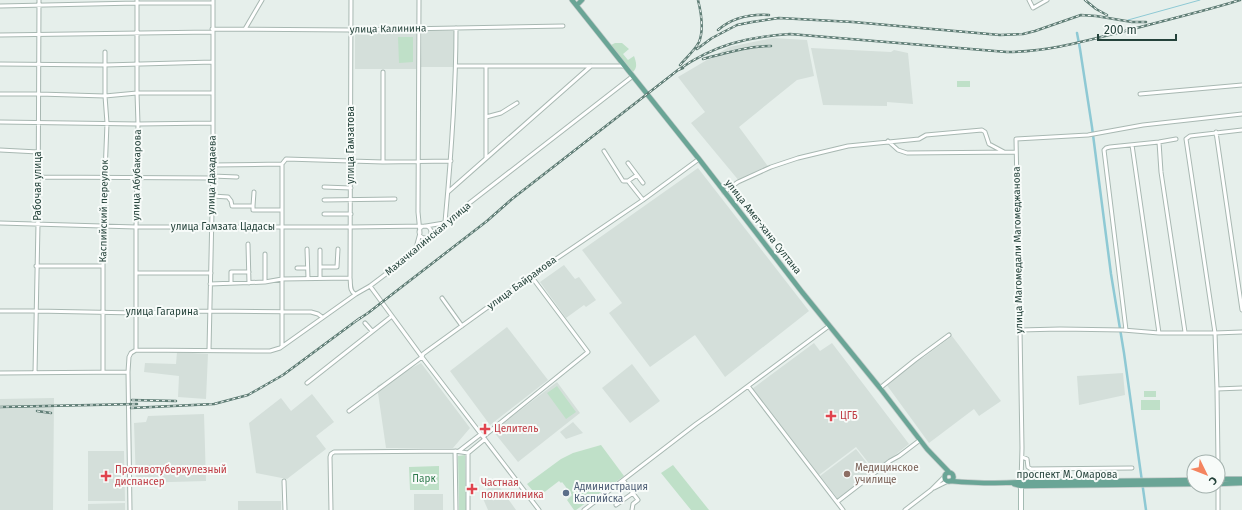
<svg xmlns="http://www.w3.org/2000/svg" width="1242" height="510" font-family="'Fira Sans',sans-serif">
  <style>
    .built { fill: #d4dfda }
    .green { fill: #bfe0c8 }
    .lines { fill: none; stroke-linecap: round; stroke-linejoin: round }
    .stream { stroke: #8ec9d4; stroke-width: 1 }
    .canal { stroke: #8ec9d4; stroke-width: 2.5 }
    .minor-casing { stroke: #a8b8b2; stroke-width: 5 }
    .secondary-casing { stroke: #a4bbb3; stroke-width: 6 }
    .primary-casing { stroke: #c2cac8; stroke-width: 6 }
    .minor { stroke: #fff; stroke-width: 3 }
    .secondary { stroke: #fff; stroke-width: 4 }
    .primary { stroke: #6aa596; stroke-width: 4.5 }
    .rail-casing { stroke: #5f7d75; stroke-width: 2.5 }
    .rail { stroke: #f7fbf9; stroke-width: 1; stroke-dasharray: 3; stroke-linecap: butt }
    .health-dot { fill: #e0444e; stroke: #f7fbf9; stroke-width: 1.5 }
    .education-dot { fill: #8d6e63; stroke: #f7fbf9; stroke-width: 1.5 }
    .service-dot { fill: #5c6f8a; stroke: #f7fbf9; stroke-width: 1.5 }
    .labels { text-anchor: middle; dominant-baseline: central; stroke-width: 4; stroke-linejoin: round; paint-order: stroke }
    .street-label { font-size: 10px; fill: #24423a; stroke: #f7fbf9 }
    .health-label { font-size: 10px; fill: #be3a42; stroke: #f7fbf9; text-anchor: start }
    .education-label { font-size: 10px; fill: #785e54; stroke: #f7fbf9; text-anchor: start }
    .park-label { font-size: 10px; fill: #2d7a4b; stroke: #f7fbf9 }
    .service-label { font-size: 10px; fill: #4e5e75; stroke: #f7fbf9; text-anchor: start }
  </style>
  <rect width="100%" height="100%" fill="#e6efeb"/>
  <path class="built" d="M416 31V69H355V32Z
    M422 31H455L453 67H421Z
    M773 38 807 40 814 76 797 80 739 127 770 169 740 182 691 123 705 112 678 77 729 47Z
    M811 48 891 52 894 50 908 53 913 104 887 102V106L823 105Z
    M698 168 809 311 725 377 695 335 650 367 609 313 622 303 582 250Z
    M564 265 575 279 579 277 596 300 586 307 584 305 566 318 540 282Z
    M507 327 548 380 490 425 450 371Z
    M952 336 1001 401 979 416 974 409 929 443 886 384 916 361 924 357Z
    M814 343 820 351 832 343 909 444 875 471 856 447 819 475 752 389Z
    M177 352 208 354 206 399 178 397 179 376 144 372 145 363 176 364Z
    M421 363 470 428 453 448H386L377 386Z
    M632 364 660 401 630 423 602 388Z
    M1123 373 1125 395 1079 405 1077 376Z
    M557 382 580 413 518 462 493 431Z
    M312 394 334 422 316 436 326 449 287 479 256 473 249 423 281 398 291 411Z
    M54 398 53 510H0V399Z
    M204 414 206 481 136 483 134 423 146 422 148 416Z
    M573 422 583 433 566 439 560 432Z
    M856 449 874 472 838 499 820 476Z
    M88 451H124L125 501H88Z
    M496 482 516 510H488L481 494Z
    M414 494H443V510H414Z
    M238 501H281V510H238Z
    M125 503V510H88V504Z"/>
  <path class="green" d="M398 37H413V62L399 63Z
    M615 43H622L629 49 623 54 628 60 634 56C636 62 638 67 633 72L611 45Z
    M957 81H970V87H957Z
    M557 386 576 412 566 419 547 393Z
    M1144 391H1156V397H1144Z
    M1141 400H1160V410H1141Z
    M601 445 624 476 576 510H574L567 500 572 495 562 482 561 483 559 481 538 497 527 484 561 459 573 453Z
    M465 455 466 510H459L458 456Z
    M673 465 709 510H691L661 473Z
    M439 466V490H410L409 467Z"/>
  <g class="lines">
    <path class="stream" d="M1128 20 1200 0"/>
    <path class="canal" d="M1077 33 1080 49 1092 127 1111 274 1124 353 1146 510"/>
    <defs>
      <path id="minor" d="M351 0 350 278C351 284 349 291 355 294
        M1029 0 1033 8 1047 0
        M0 6 137 3H213
        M212 29 351 30 563 26
        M245 29 262 0
        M0 35 212 32
        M0 64 105 65 213 62
        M456 66H624
        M486 66V158
        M383 72V162
        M0 94H39L105 96 137 93H213
        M1140 94 1242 85
        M486 117 501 113 517 103
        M0 122 138 124 213 123
        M1216 132 1242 310
        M888 141 898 150 907 153 1016 152
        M1159 142 1161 172 1185 332
        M1132 145 1159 333
        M0 150 38 152
        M604 151 623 181H628
        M628 163 637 175
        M213 165 282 164 286 159 383 162 451 161
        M212 176 237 177
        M38 177 212 178
        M643 183 637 175 628 181 643 200
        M324 187 351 188
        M448 192 591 66
        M724 192 738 182 771 167 798 158 848 146 919 139 926 135 982 130 985 132 989 144 1004 152
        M212 196 228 197 231 201 232 206H253V210H282
        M324 200 395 199
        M253 206 254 192
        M324 214H351
        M445 222C451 158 456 93 456 28
        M0 223 136 227H351L426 226 444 223
        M419 232a6 6 0 1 1 12 0a6 6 0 1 1-12 0Z
        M248 244 249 283
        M307 249 308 278
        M320 250V278
        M415 252 420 233 418 212 419 0
        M36 266H103
        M320 267H337L338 249
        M297 268H307
        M136 273H211
        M265 282V254
        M231 283V272H249
        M210 284 265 282 282 279 350 278
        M370 286 422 357 539 510
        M442 298 462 326
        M0 311H36L136 313 210 311 311 312 318 314 322 317
        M365 323 372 331
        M1020 330 1060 329 1123 330 1159 333H1215L1242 332
        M1126 330 1104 150 1106 148 1110 147 1159 142 1176 139
        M282 346V164
        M136 350V227L138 124 137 93V0
        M209 350 213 165V0
        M103 371V226L107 123 105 96V52
        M0 373 128 372
        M35 373 38 224 39 0
        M307 383 392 316
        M748 386 843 510
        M880 388 915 360 949 335
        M1217 389 1242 388
        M349 411 422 357 423 354 427 351 531 276 643 200 699 159
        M484 436 588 352 531 276
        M455 451 456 510
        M459 451 481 434
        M468 453V510
        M1022 457 1027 459 1028 467 1031 469 1132 468
        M1218 462 1217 389 1215 333 1186 139 1190 136 1242 130
        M623 480 638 500 633 504 632 510
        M284 481 285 510
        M1021 482 1022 448 1020 330 1016 139 1088 135 1143 125 1242 114
        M934 488 948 481
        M837 502 890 461 899 456 920 440
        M616 505 633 493
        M130 510 128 372 129 357 131 353 136 350 270 351 280 348 356 294 370 286 415 252 430 236 445 222 633 76
        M331 510 330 457 331 454 334 452 455 451 468 453 485 439
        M584 510 696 424 713 412 829 326
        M905 510 931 490 944 477
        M1218 510V486"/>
      <path id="secondary" d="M1021 484V510"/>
      <path id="primary" d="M572 0 699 159 802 292 880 388 927 449 949 472
        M577 5 582 0
        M944.5 477a4.5 4.5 0 1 1 9 0a4.5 4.5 0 1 1-9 0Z
        M1218 479H1242
        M950 481C974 483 997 484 1021 482L1194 480
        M1014 484 1021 486 1194 484
        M1218 484 1242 483"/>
    </defs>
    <use href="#minor" class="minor-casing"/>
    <use href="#secondary" class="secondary-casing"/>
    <use href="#primary" class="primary-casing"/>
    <use href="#minor" class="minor"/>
    <use href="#secondary" class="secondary"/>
    <use href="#primary" class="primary"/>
    <defs>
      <path id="rail" d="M1085 0 1096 9 1107 15
        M718 30C733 17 750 14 769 15
        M697 49 712 38 737 25 752 22 779 18 853 22 1000 35 1023 34 1035 31 1081 15 1096 16 1132 22H1146
        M703 59C726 53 748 46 771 46
        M680 65C686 58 695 50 699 42 704 30 701 12 698 0
        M678 70C714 45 746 37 790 34L1007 52C1051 52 1092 39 1133 29 1169 19 1205 11 1240 0
        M356 321 368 313 399 289 487 221 512 199 678 70 683 68
        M132 400 176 401
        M0 407 137 404
        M131 408 214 404 248 395 283 375 360 318
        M37 411 51 413"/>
    </defs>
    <use href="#rail" class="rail-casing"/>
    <use href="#rail" class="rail"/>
  </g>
  <g class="health-dot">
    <path d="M829 410h4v4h4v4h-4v4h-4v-4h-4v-4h4z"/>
    <path d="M483 423h4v4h4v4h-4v4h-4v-4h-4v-4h4z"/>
    <path d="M104 470h4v4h4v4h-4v4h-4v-4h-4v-4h4z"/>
    <path d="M470 483h4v4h4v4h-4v4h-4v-4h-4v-4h4z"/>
  </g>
  <circle class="education-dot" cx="847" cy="474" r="4"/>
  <circle class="service-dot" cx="566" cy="493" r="4"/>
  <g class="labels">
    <g class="street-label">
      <text transform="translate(388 29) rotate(-1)">улица Калинина</text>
      <text transform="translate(351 145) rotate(-90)">улица Гамзатова</text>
      <text transform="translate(137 175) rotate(-89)">улица Абубакарова</text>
      <text transform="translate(212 175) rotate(-89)">улица Дахадаева</text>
      <text transform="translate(38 186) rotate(-90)">Рабочая улица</text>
      <text transform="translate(104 211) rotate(-89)">Каспийский переулок</text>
      <text x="223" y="227">улица Гамзата Цадасы</text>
      <text transform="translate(763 227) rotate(52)">улица Амет-хана Султана</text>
      <text transform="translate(428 239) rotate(-40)">Махачкалинская улица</text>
      <text transform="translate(1018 250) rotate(-91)">улица Магомедали Магомеджановa</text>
      <text transform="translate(522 283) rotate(-36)">улица Байрамова</text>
      <text x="162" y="312">улица Гагарина</text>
      <text x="1067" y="475">проспект М. Омарова</text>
    </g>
    <g class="health-label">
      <text x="840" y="416">ЦГБ</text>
      <text x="494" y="429">Целитель</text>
      <text x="115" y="470">Противотуберкулезный<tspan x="115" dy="12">диспансер</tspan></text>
      <text x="481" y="483">Частная<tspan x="481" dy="12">поликлиника</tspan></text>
    </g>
    <g class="education-label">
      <text x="855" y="468">Медицинское<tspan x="855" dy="12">училище</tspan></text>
    </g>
    <g class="park-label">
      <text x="424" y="479">Парк</text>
    </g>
    <g class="service-label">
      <text x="574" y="487">Администрация<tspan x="574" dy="12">Каспийска</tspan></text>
    </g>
  </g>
  <g transform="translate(1206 474) rotate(133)"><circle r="19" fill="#f7fbf9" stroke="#a3b1ad"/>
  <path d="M0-3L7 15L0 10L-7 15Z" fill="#f4845f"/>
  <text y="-6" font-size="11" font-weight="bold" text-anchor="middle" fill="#24423a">С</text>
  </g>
  <path d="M1098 34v6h78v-6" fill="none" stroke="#24423a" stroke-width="2"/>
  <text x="1104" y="34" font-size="12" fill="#24423a" stroke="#f7fbf9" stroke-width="3" paint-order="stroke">200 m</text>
</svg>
